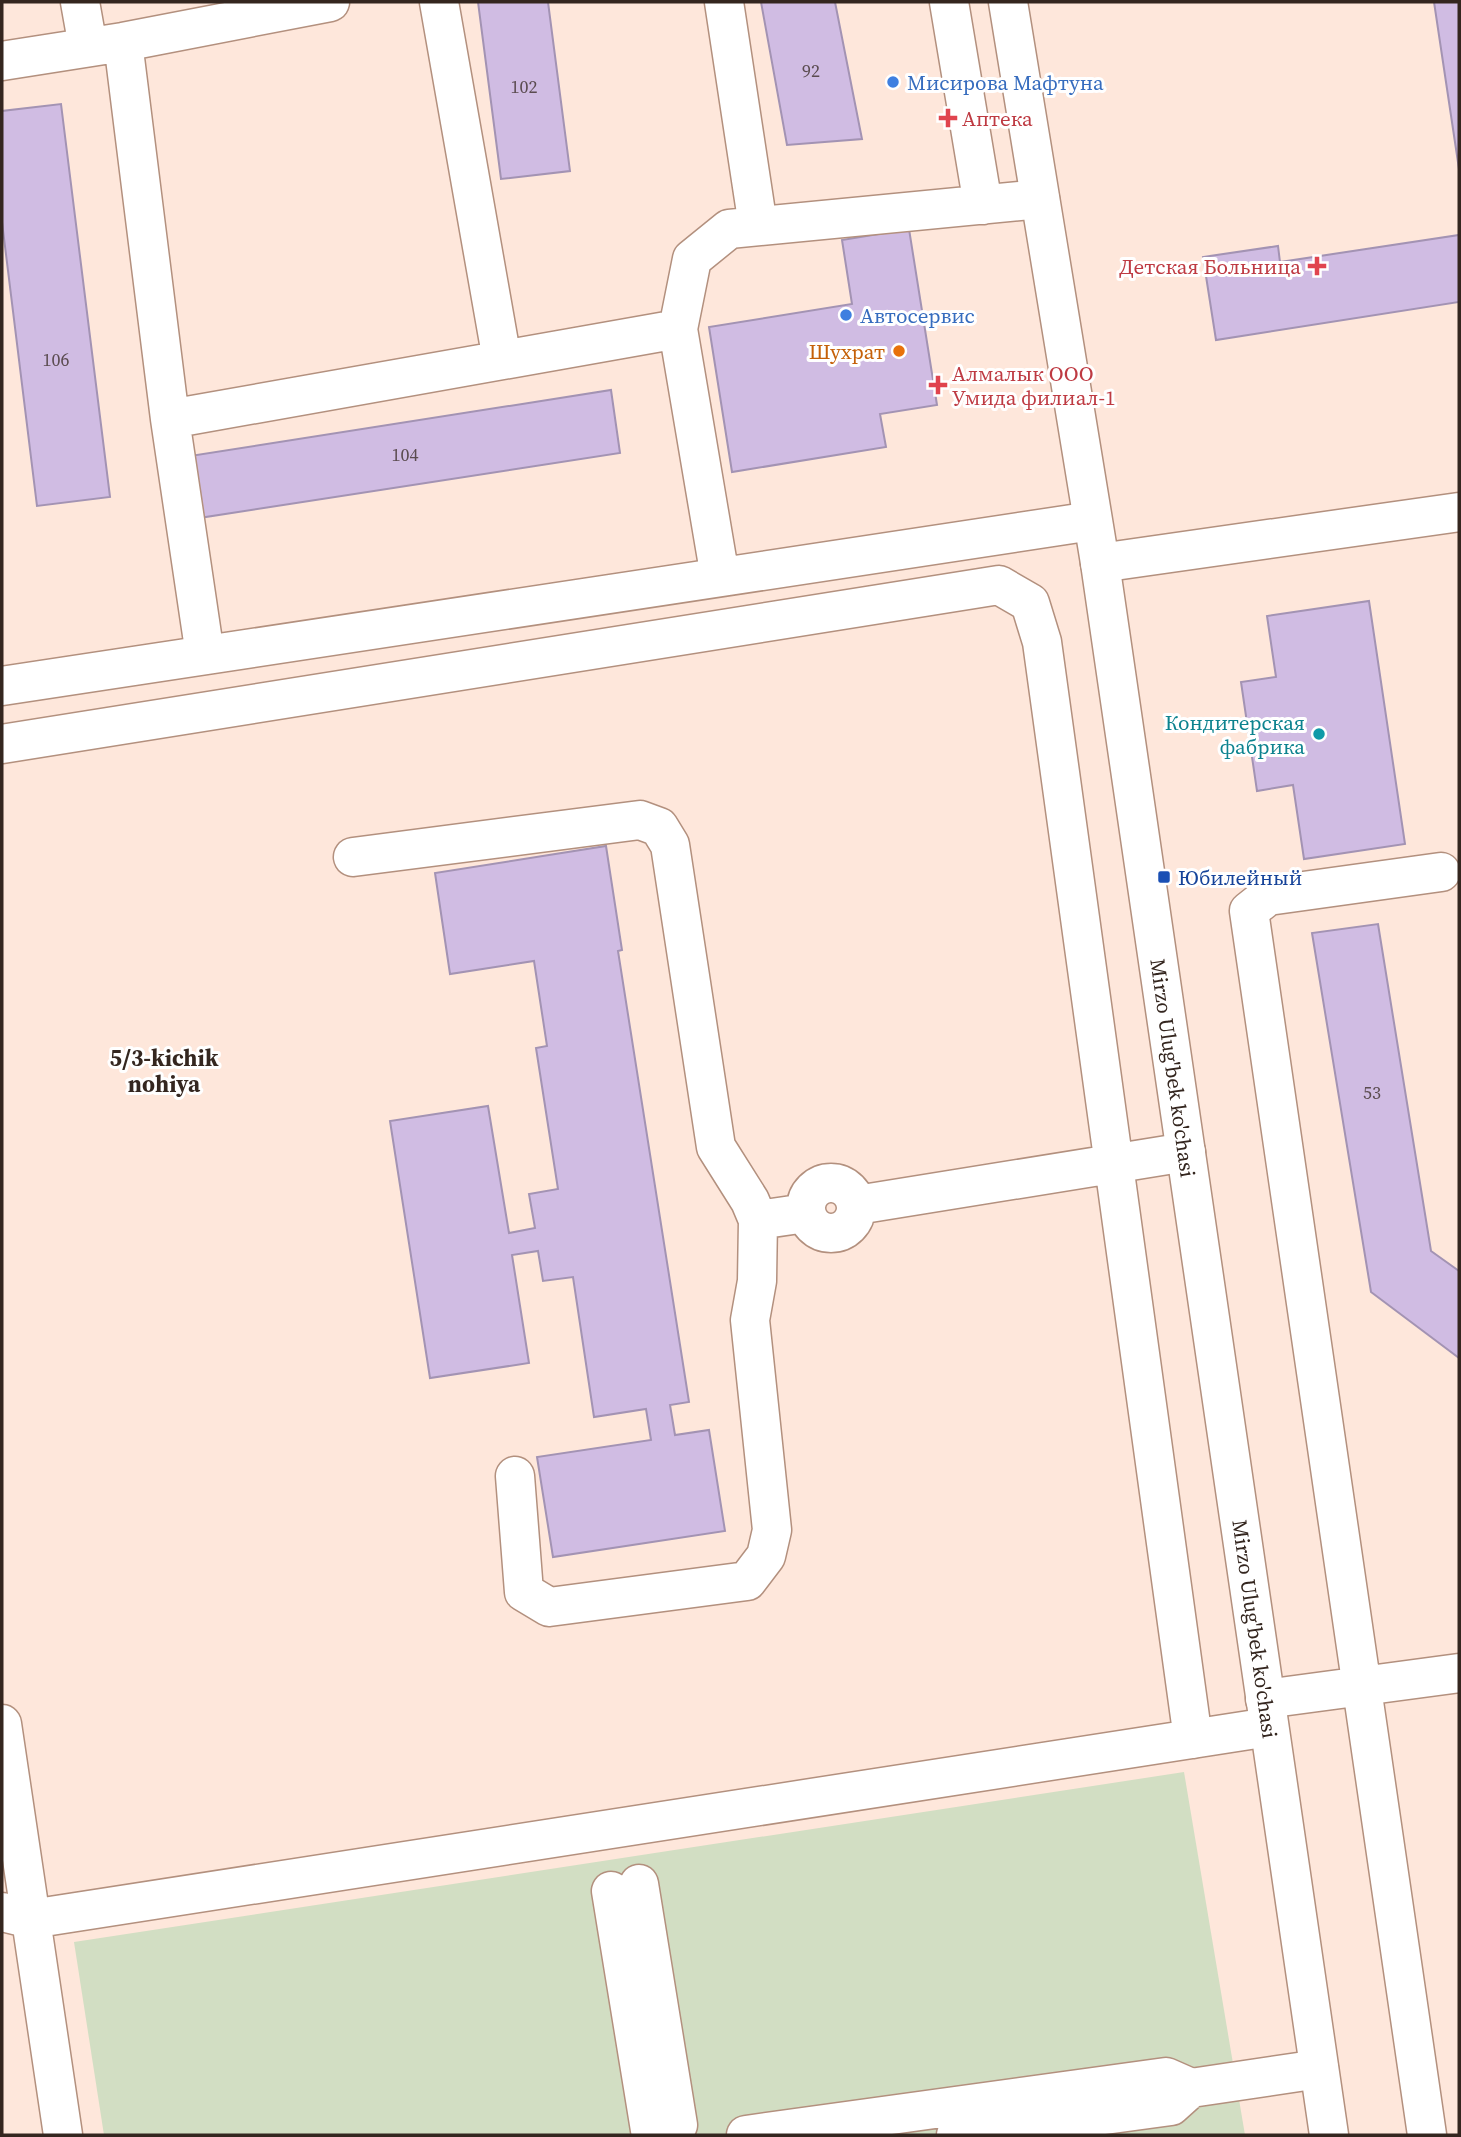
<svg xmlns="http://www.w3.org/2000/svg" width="1461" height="2137" font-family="'Source Serif 4',serif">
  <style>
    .green { fill: #d2dec3 }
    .building { fill: #d0bce3; stroke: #a393b3; stroke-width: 2 }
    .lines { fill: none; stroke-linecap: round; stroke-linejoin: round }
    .minor-casing { stroke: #b3907e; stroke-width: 41 }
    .major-casing { stroke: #b3907e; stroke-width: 41 }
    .minor { stroke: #fff; stroke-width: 38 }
    .major { stroke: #fff; stroke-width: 38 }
    .shop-dot { fill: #3f7fe0; stroke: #fff; stroke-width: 2.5 }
    .health-dot { fill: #e0444e; stroke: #fff; stroke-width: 2.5 }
    .food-dot { fill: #e8710a; stroke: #fff; stroke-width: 2.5 }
    .culture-dot { fill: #0f9aa8; stroke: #fff; stroke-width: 2.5 }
    .transit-dot { fill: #1a4fb4; stroke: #fff; stroke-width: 2.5 }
    .labels { text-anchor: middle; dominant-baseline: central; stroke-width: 6; stroke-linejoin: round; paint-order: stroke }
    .number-label { font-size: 18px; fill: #5b4c50 }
    .shop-label { font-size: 21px; fill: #366cbe; stroke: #fff; text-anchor: start }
    .health-label { font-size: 21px; fill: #be3a42; stroke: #fff; text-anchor: start }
    .food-label { font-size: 21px; fill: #c56008; stroke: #fff; text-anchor: end }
    .culture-label { font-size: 21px; fill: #0d838f; stroke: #fff; text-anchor: end }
    .transit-label { font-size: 21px; fill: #164399; stroke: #fff; text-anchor: start }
    .street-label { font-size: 21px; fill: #34261f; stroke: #fff }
    .neighbourhood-label { font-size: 23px; font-weight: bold; fill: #34261f; stroke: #fff }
  </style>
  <rect width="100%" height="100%" fill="#fee7db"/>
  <path class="green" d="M1184 1772 1245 2135H104L74 1942Z"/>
  <path class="building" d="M478 2H548L570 171 501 179Z
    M761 2H835L862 139 787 145Z
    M1434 2H1459V169Z
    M61 104 110 497 37 506 2 222V111Z
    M909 229 937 405 880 414 886 447 732 472 709 327 852 304 842 240Z
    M1459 235V302L1216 340 1203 257 1278 246 1280 262Z
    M611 390 620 453 199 518 190 456Z
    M1369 601 1405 844 1304 859 1293 785 1257 791 1241 682 1276 677 1267 616Z
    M606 846 622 950 618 951 689 1402 670 1405 675 1435 709 1430 725 1531 553 1557 537 1457 651 1440 646 1409 594 1417 573 1277 543 1281 538 1251 512 1255 529 1363 430 1378 390 1121 488 1106 509 1233 535 1228 529 1194 558 1189 536 1048 547 1046 534 961 450 974 435 873Z
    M1378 924 1431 1251 1459 1271V1358L1371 1292 1312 933Z"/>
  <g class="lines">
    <defs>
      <path id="minor" d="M80 2 88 47
        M439 2 502 360
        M724 2 758 226
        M949 2 983 205
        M123 42 170 419 678 329
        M2 61 123 42 330 2
        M170 419 205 655
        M1100 563 1459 512
        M720 577 678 329 692 259 729 229 1040 199
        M2 686 1092 521
        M2 744 999 585 1030 603 1042 642 1193 1739
        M353 857 640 820 659 827 670 845 716 1147 750 1201 758 1220
        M806 1208a25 25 0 1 1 50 0a25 25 0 1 1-50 0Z
        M857 1205 1186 1152
        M515 1476 524 1592 549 1607 747 1581 766 1556 772 1530 750 1320 757 1281 758 1220 806 1213
        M1265 1699 1459 1673
        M2 1724 63 2135
        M639 1884 678 2125
        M611 1891 650 2130
        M2 1912 31 1919 1269 1727
        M1191 2088 1319 2069
        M746 2135 1166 2077 1191 2088 1171 2106 956 2135
        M1427 2135 1249 911 1268 896 1441 872"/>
      <path id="major" d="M1008 2 1100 563 1329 2135"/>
    </defs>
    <use href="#minor" class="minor-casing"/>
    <use href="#major" class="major-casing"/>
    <use href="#minor" class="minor"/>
    <use href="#major" class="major"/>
  </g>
  <g class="shop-dot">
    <circle cx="893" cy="82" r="7"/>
    <circle cx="846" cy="315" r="7"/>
  </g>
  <g class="health-dot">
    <path d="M944.5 107.5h7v7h7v7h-7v7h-7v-7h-7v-7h7z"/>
    <path d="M1313.5 255.5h7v7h7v7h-7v7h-7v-7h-7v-7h7z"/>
    <path d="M934.5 374.5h7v7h7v7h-7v7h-7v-7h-7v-7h7z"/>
  </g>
  <circle class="food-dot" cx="899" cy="351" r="7"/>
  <circle class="culture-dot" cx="1319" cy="734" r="7"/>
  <rect class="transit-dot" x="1157" y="870" width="14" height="14" rx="3.5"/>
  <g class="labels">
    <g class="number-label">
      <text x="811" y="70">92</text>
      <text x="524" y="86">102</text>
      <text x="56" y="359">106</text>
      <text x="405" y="454">104</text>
      <text x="1372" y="1092">53</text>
    </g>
    <g class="shop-label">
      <text x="907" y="82">Мисирова Мафтуна</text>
      <text x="860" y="315">Автосервис</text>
    </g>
    <g class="health-label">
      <text x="962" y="118">Аптека</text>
      <text x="1301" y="266" text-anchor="end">Детская Больница</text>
      <text x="952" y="373">Алмалык ООО<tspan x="952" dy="24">Умида филиал-1</tspan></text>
    </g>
    <g class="food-label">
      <text x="885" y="351">Шухрат</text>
    </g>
    <g class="culture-label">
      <text x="1305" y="722">Кондитерская<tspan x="1305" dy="24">фабрика</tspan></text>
    </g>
    <g class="transit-label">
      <text x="1178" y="877">Юбилейный</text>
    </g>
    <g class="street-label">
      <text transform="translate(1173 1068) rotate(82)">Mirzo Ulug'bek ko'chasi</text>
      <text transform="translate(1255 1629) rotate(82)">Mirzo Ulug'bek ko'chasi</text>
    </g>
    <g class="neighbourhood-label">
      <text x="164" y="1058">5/3-kichik<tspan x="164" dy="26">nohiya</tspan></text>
    </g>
  </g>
  <rect width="1461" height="2137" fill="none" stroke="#34261f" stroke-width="7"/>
</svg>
